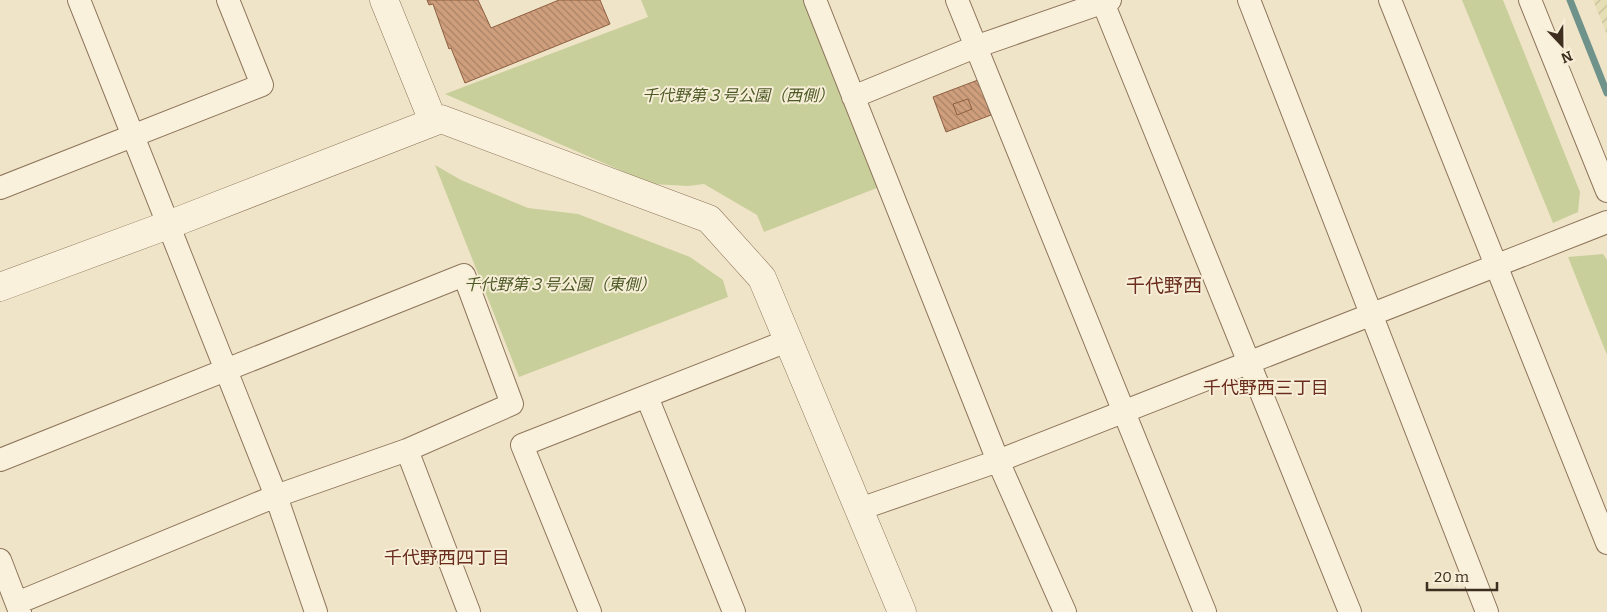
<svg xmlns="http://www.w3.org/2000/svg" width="1607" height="612" font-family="Bitter,'Noto Sans JP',serif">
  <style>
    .farmland { fill: url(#farmland-furrows) }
    .green { fill: #c9cf9b }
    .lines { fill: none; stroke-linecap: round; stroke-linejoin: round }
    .stream { stroke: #6f938a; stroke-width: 7 }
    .building { fill: url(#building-back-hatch); stroke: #8d5f41 }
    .minor-casing { stroke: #8d765c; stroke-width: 24 }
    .tertiary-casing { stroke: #8d765c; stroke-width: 29 }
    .minor { stroke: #faf1dc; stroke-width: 22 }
    .tertiary { stroke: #faf1dc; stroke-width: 28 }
    .labels { text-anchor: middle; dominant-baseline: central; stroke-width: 4; stroke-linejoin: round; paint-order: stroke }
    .park-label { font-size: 16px; font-style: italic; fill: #4d5a26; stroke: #f7eed8 }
    .neighbourhood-label { font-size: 18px; fill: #6b2e1e; stroke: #f7eed8 }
    .quarter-label { font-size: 19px; fill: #6b2e1e; stroke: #f7eed8 }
  </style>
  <defs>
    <pattern id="farmland-furrows" width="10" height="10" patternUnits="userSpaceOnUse" patternTransform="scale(1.25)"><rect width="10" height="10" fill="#e6deb5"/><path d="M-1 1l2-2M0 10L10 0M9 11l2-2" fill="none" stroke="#c6bf9b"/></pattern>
    <pattern id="building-back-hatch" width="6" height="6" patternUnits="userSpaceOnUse" patternTransform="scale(1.25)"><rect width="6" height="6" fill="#cf9f7d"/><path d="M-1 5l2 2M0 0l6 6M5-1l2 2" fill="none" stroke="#a98266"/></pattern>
  </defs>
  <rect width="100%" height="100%" fill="#f0e4c8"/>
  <path class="farmland" d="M1593 0H1607V35Z"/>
  <path class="green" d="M641 0H805L882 186 764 232 757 215 704 184 688 186 652 184 445 94 648 17Z
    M1462 0H1503L1580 192 1578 212 1553 223Z
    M435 165 461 180 528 208 578 214 690 257 723 280 728 297 519 377Z
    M1603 254 1607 260V355L1568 257Z"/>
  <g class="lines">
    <path class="stream" d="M1570 0 1607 93"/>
  </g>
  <path class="building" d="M427 0H478L491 28 559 0H600L610 24 465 83 451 48 449 49 433 4 429 5Z
    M978 80 991 115 946 132 933 97Z
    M968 99 972 109 957 115 953 104Z"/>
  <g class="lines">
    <defs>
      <path id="minor" d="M79 0 276 496 316 612
        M815 0 998 461 1065 612
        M957 0 1205 612
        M1102 0 1350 612
        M1249 0 1487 612
        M1390 0 1607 543
        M1530 0 1607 191
        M853 97 975 47 1110 0
        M0 188 262 85 228 0
        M647 397 734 612
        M407 450 469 612
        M0 460 464 275 512 404 407 450 276 496 17 603
        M860 509 998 461 1607 222
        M0 560 20 612
        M590 612 522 445 787 341"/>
      <path id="tertiary" d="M384 0 433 121
        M0 287 168 225 441 119 709 219 762 278 902 612"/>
    </defs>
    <use href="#minor" class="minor-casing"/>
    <use href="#tertiary" class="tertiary-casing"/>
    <use href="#minor" class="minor"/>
    <use href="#tertiary" class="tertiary"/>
  </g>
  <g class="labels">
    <g class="park-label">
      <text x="738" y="95">千代野第３号公園（西側）</text>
      <text x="560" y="284">千代野第３号公園（東側）</text>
    </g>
    <g class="neighbourhood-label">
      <text x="1266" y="388">千代野西三丁目</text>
      <text x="447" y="558">千代野西四丁目</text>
    </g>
    <g class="quarter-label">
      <text x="1164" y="285">千代野西</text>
    </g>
  </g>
  <g transform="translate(1562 45) rotate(158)" stroke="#f7eed8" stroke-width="4" paint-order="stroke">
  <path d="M0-4L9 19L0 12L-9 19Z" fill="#3d2e20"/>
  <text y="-8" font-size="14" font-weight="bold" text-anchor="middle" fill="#3d2e20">N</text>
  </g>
  <path d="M1427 582v8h70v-8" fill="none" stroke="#3d2e20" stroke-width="2.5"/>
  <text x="1434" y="582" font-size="15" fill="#3d2e20" stroke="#f7eed8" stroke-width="4" paint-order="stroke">20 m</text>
</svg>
